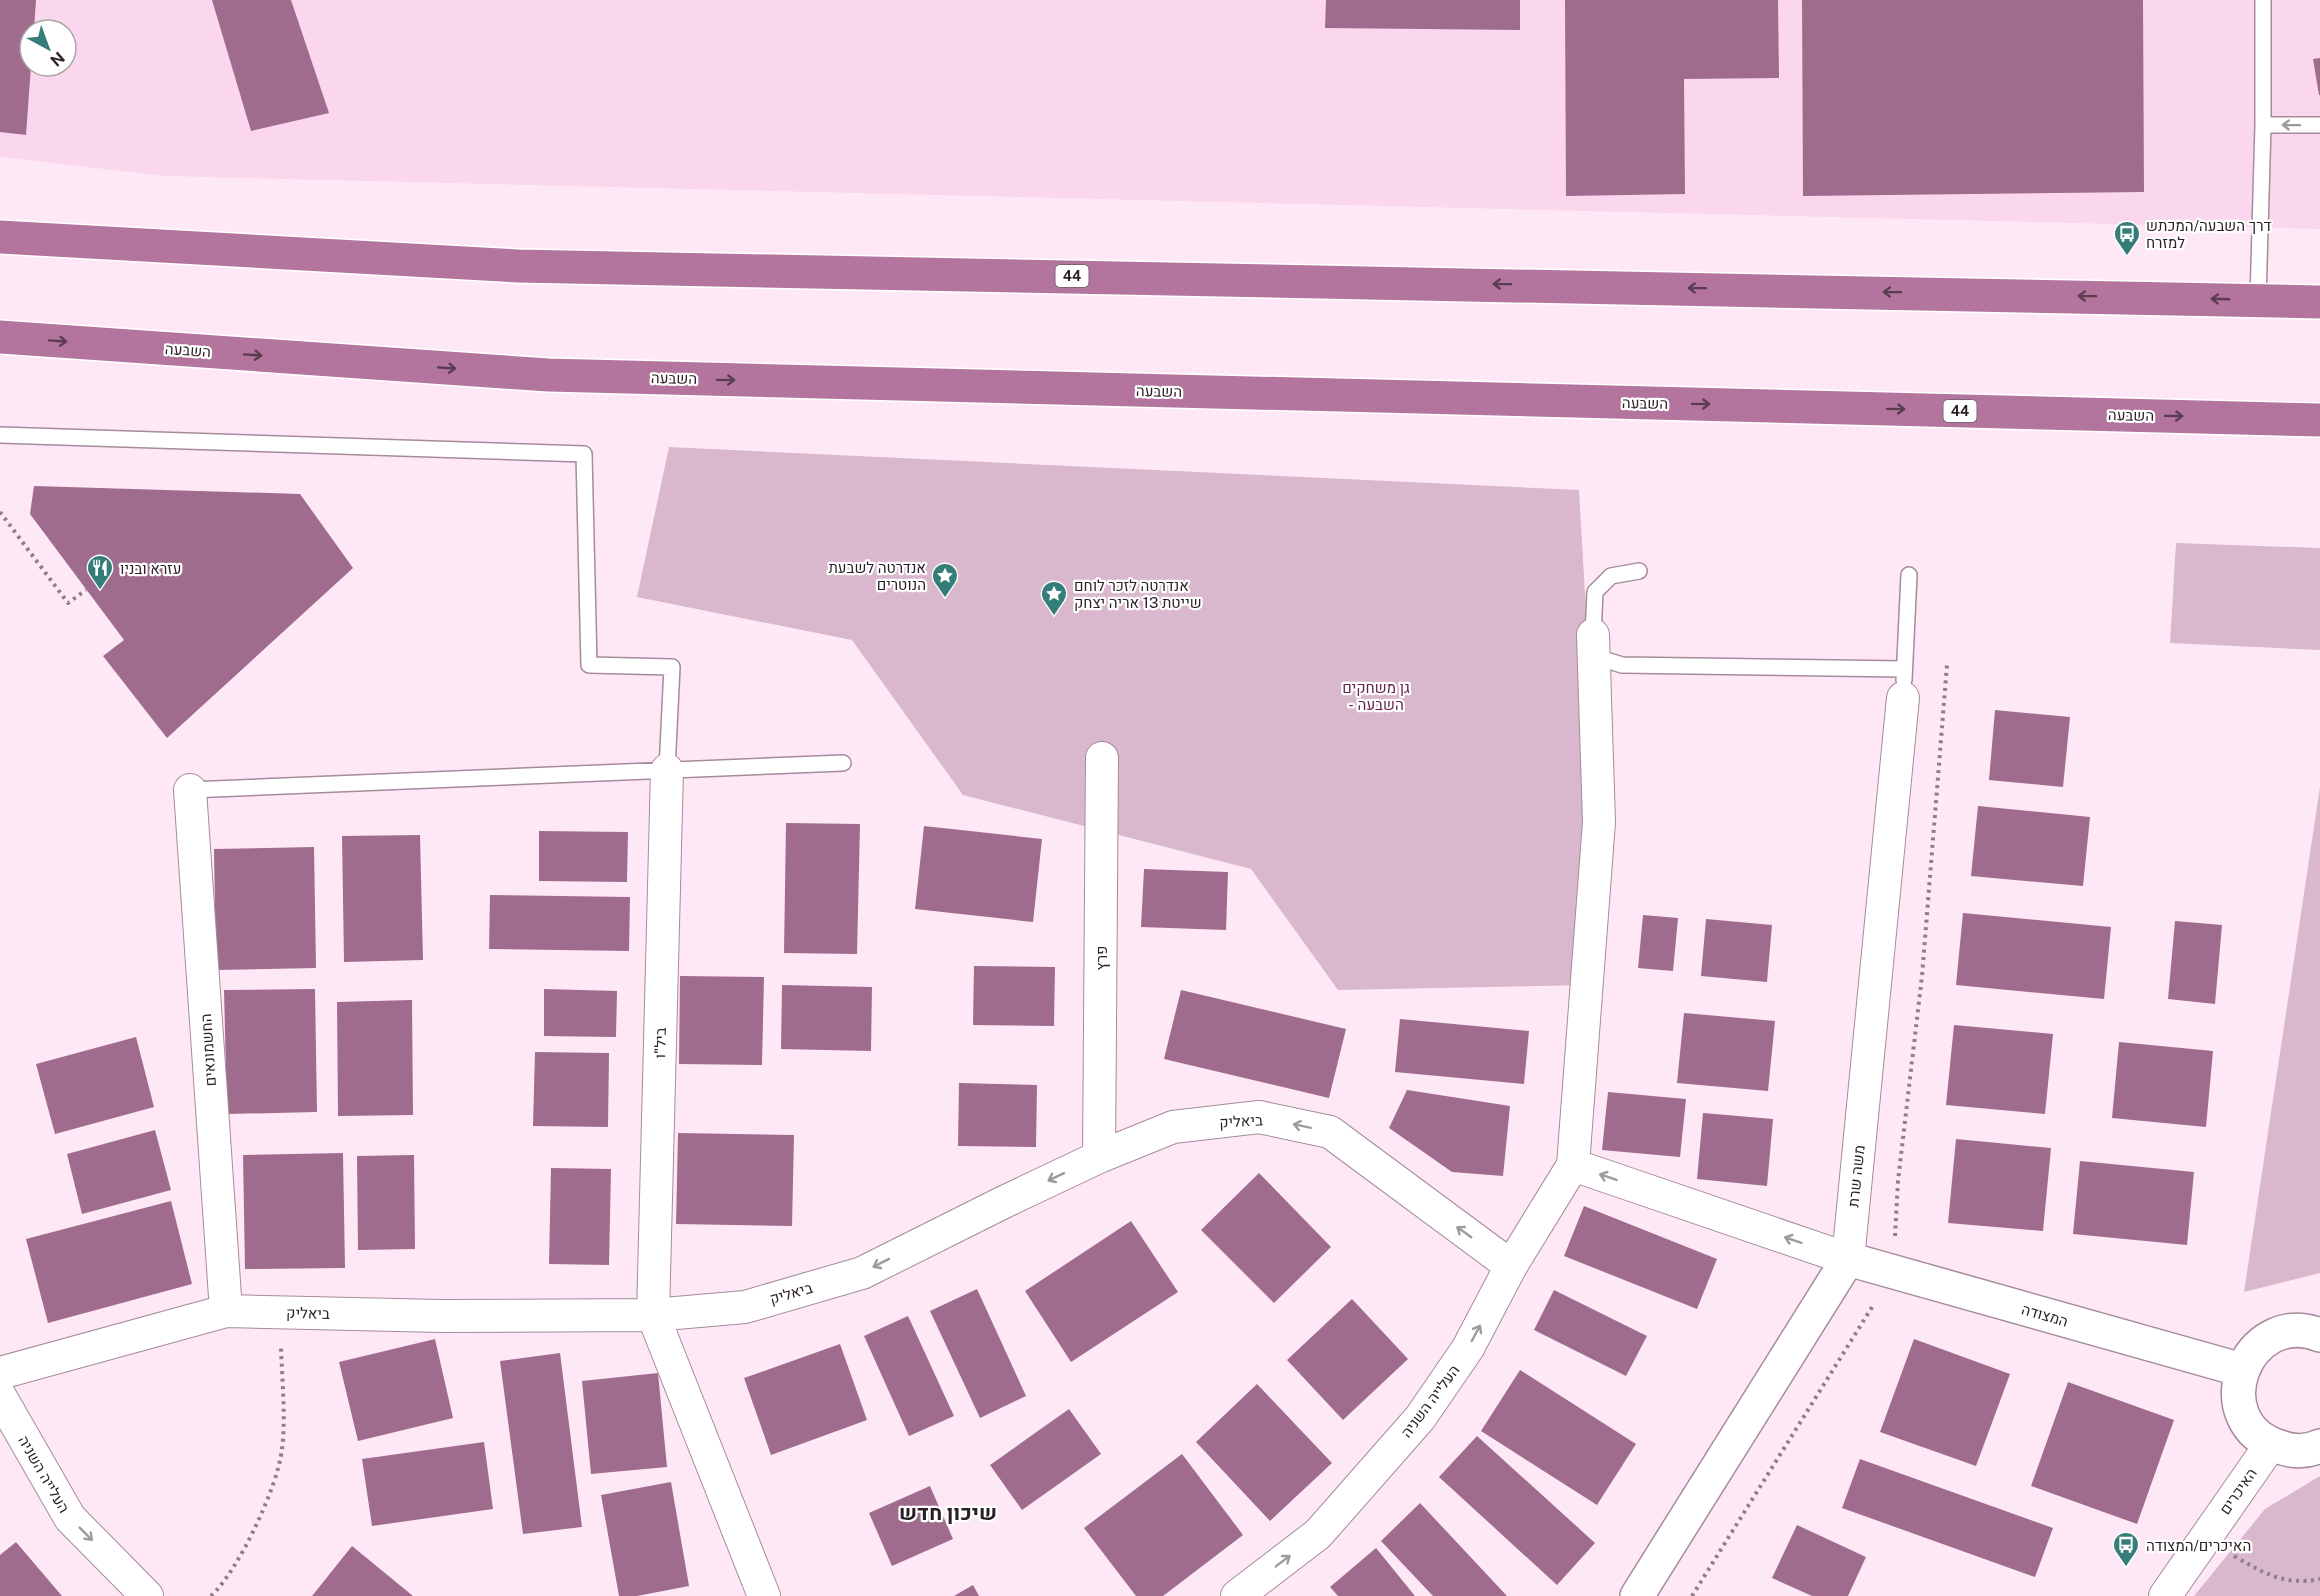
<svg xmlns="http://www.w3.org/2000/svg" width="2320" height="1596" font-family="'Public Sans',Heebo,sans-serif">
  <style>
    .built { fill: #fad7ed; fill-rule: evenodd }
    .green { fill: #d9b7cc }
    .building { fill: #9f6c8e }
    .lines { fill: none; stroke-linecap: round; stroke-linejoin: round }
    .lane-casing { stroke: #a58b9c; stroke-width: 18 }
    .street-casing { stroke: #a58b9c; stroke-width: 34 }
    .secondary-casing { stroke: #a58b9c; stroke-width: 36 }
    .highway-casing { stroke: #fff; stroke-width: 36 }
    .path { stroke: #8e7e88; stroke-width: 4; stroke-dasharray: 3 4.5; stroke-linecap: butt }
    .lane { stroke: #fff; stroke-width: 15 }
    .street { stroke: #fff; stroke-width: 32 }
    .secondary { stroke: #fff; stroke-width: 33 }
    .highway { stroke: #b3759e; stroke-width: 33 }
    .oneway { stroke: #9f9a9d }
    .oneway2 { stroke: #593d4f }
    .labels { text-anchor: middle; dominant-baseline: central; stroke-width: 4.5; stroke-linejoin: round; paint-order: stroke }
    .shield { fill: #fff; stroke: #696266; stroke-width: 1.5 }
    .shield-label { font-size: 14px; font-weight: bold; fill: #291f25 }
    .poi-label { font-size: 15px; fill: #291f25; stroke: #fff; text-anchor: start }
    .street-label { font-size: 15px; fill: #291f25; stroke: #fff }
    .park-label { font-size: 15px; fill: #632351; stroke: #fff }
    .district-label { font-size: 21px; font-weight: bold; fill: #291f25; stroke: #fff }
  </style>
  <rect width="100%" height="100%" fill="#ffe8f6"/>
  <path class="built" d="M0 0H2320V229L165 176 0 157ZM30 30H66V66H30Z"/>
  <path class="green" d="M669 447 1579 490 1596 786 1589 985 1338 990 1251 869 963 795 852 640 637 597Z
    M2176 543 2320 548V650L2170 643Z
    M2320 787V1273L2244 1292Z
    M2320 1476V1596H2194L2265 1509Z"/>
  <path class="building" d="M0 0H36L34 30H30L31 66 26 135 0 132Z
    M212 0H291L329 113 251 131Z
    M1326 0H1520V30L1325 28Z
    M1565 0H1778L1779 78 1684 79 1685 194 1566 196Z
    M1802 0H2143L2144 192 1803 196Z
    M2320 58V95H2319L2313 59Z
    M34 486 300 494 353 568 167 738 103 656 124 640 30 514Z
    M1995 710 2070 717 2063 787 1989 780Z
    M1978 806 2090 817 2083 886 1971 876Z
    M786 823 860 824 857 954 784 953Z
    M924 826 1042 839 1033 922 915 909Z
    M539 831 628 832 627 882 539 881Z
    M420 835 423 960 344 962 342 836Z
    M314 847 316 968 216 970 214 849Z
    M1144 869 1228 872 1226 930 1141 927Z
    M490 895 630 897 629 951 489 949Z
    M1963 913 2111 927 2104 999 1956 985Z
    M1643 915 1678 918 1673 971 1638 968Z
    M1706 919 1772 925 1767 982 1701 976Z
    M2175 921 2222 925 2215 1004 2168 999Z
    M974 966 1055 967 1054 1026 973 1025Z
    M680 976 764 977 762 1065 679 1064Z
    M782 985 872 987 871 1051 781 1049Z
    M315 989 317 1112 227 1114 224 990Z
    M544 989 617 991 616 1037 544 1036Z
    M1181 990 1346 1029 1329 1098 1164 1059Z
    M412 1000 413 1115 338 1116 337 1002Z
    M1684 1013 1775 1021 1768 1091 1677 1083Z
    M1400 1019 1529 1031 1524 1084 1395 1072Z
    M1954 1025 2053 1034 2045 1114 1946 1105Z
    M136 1037 154 1107 55 1134 36 1064Z
    M2119 1042 2213 1051 2206 1127 2112 1118Z
    M535 1052 609 1053 608 1127 533 1126Z
    M959 1083 1037 1085 1036 1147 958 1146Z
    M1407 1090 1510 1106 1503 1176 1452 1172 1389 1128Z
    M1608 1092 1686 1099 1680 1157 1602 1150Z
    M1703 1113 1773 1119 1767 1186 1697 1179Z
    M155 1130 171 1190 82 1214 67 1154Z
    M678 1133 794 1135 792 1226 676 1224Z
    M1956 1139 2051 1148 2043 1231 1948 1223Z
    M343 1153 345 1268 245 1269 243 1155Z
    M414 1155 415 1249 358 1250 357 1156Z
    M2080 1161 2194 1172 2187 1245 2073 1234Z
    M551 1168 611 1169 609 1265 549 1264Z
    M1259 1173 1331 1247 1274 1303 1201 1230Z
    M171 1201 192 1284 48 1323 26 1239Z
    M1584 1206 1717 1259 1697 1309 1564 1256Z
    M1131 1221 1178 1292 1071 1362 1025 1291Z
    M977 1289 1026 1396 980 1418 930 1311Z
    M1554 1290 1647 1336 1626 1376 1534 1330Z
    M1352 1299 1408 1359 1343 1420 1287 1360Z
    M908 1316 954 1416 909 1436 864 1336Z
    M435 1339 453 1418 358 1441 339 1362Z
    M1914 1339 2010 1374 1976 1466 1880 1432Z
    M840 1344 867 1420 771 1455 744 1378Z
    M560 1353 582 1527 523 1534 500 1361Z
    M1520 1370 1636 1444 1597 1505 1481 1431Z
    M658 1373 667 1467 591 1474 582 1381Z
    M2068 1382 2174 1420 2137 1524 2031 1486Z
    M1257 1384 1332 1463 1270 1521 1196 1442Z
    M1069 1409 1101 1454 1022 1510 990 1465Z
    M1477 1436 1595 1543 1557 1585 1439 1477Z
    M484 1442 493 1509 372 1526 362 1459Z
    M1182 1454 1243 1535 1163 1596H1136L1084 1528Z
    M1860 1459 2053 1528 2035 1577 1842 1508Z
    M671 1482 689 1586 637 1596H619L601 1495Z
    M930 1486 953 1539 892 1566 869 1513Z
    M1420 1503 1507 1596H1433L1381 1541Z
    M1797 1525 1866 1557 1848 1596H1812L1772 1578Z
    M16 1542 62 1596H0V1555Z
    M352 1546 413 1596H312Z
    M1376 1548 1415 1596H1338L1330 1587Z
    M973 1585 979 1596H954Z"/>
  <g class="lines">
    <defs>
      <path id="lane" d="M2263 125H2320
        M2258 300 2263 125V0
        M0 435 584 454 589 665 672 667 667 770
        M1639 571 1611 576 1595 592 1593 635 1603 659 1622 665 1904 669
        M1904 680 1909 575
        M190 790 843 763"/>
      <path id="street" d="M667 770 653 1315 764 1596
        M190 790 226 1311
        M1099 1157 1102 758
        M1573 1165 1848 1259 1903 698
        M0 1373 226 1311 441 1316 653 1315 745 1307 862 1273 1004 1202 1099 1157 1173 1127 1259 1117 1330 1132 1511 1266
        M0 1396 70 1518 147 1596
        M1237 1596 1318 1534 1420 1418 1468 1348 1511 1266 1573 1165 1599 822 1593 635
        M2165 1596 2271 1444"/>
      <path id="secondary" d="M2320 1335C2245 1306 2202 1423 2280 1447 2293 1452 2307 1452 2320 1446
        M1637 1596 1848 1259 2242 1370"/>
      <path id="highway" d="M0 237 518 266 2320 302
        M0 337 548 375 2320 420"/>
    </defs>
    <use href="#lane" class="lane-casing"/>
    <use href="#street" class="street-casing"/>
    <use href="#secondary" class="secondary-casing"/>
    <use href="#highway" class="highway-casing"/>
    <path class="path" d="M0 512 68 603 86 590
      M1895 1236 1898 1181 1922 976 1947 665
      M2234 1556C2264 1573 2284 1586 2320 1579
      M211 1596C239 1570 278 1486 282 1449 286 1419 282 1378 281 1348
      M1692 1596 1874 1304"/>
    <use href="#lane" class="lane"/>
    <use href="#street" class="street"/>
    <use href="#secondary" class="secondary"/>
    <use href="#highway" class="highway"/>
  </g>
  <defs><path id="oneway-shaft" d="M-6 0H5M1.5-3L5.5 0L1.5 3" fill="none" stroke-width="1.6" stroke-linecap="round" stroke-linejoin="round" transform="scale(1.5)"/></defs>
  <g class="oneway">
    <use href="#oneway-shaft" transform="translate(2291 125) rotate(-179)"/>
    <use href="#oneway-shaft" transform="translate(1302 1126) rotate(-168)"/>
    <use href="#oneway-shaft" transform="translate(1056 1177) rotate(155)"/>
    <use href="#oneway-shaft" transform="translate(1608 1177) rotate(-161)"/>
    <use href="#oneway-shaft" transform="translate(1464 1232) rotate(-144)"/>
    <use href="#oneway-shaft" transform="translate(1793 1240) rotate(-161)"/>
    <use href="#oneway-shaft" transform="translate(881 1263) rotate(153)"/>
    <use href="#oneway-shaft" transform="translate(1476 1333) rotate(-62)"/>
    <use href="#oneway-shaft" transform="translate(86 1534) rotate(45)"/>
    <use href="#oneway-shaft" transform="translate(1283 1561) rotate(-37)"/>
  </g>
  <g class="oneway2">
    <use href="#oneway-shaft" transform="translate(1502 284) rotate(-179)"/>
    <use href="#oneway-shaft" transform="translate(1697 288) rotate(-179)"/>
    <use href="#oneway-shaft" transform="translate(1892 292) rotate(-179)"/>
    <use href="#oneway-shaft" transform="translate(2087 296) rotate(-179)"/>
    <use href="#oneway-shaft" transform="translate(2220 299) rotate(-178)"/>
    <use href="#oneway-shaft" transform="translate(58 341) rotate(4)"/>
    <use href="#oneway-shaft" transform="translate(253 355) rotate(4)"/>
    <use href="#oneway-shaft" transform="translate(447 368) rotate(4)"/>
    <use href="#oneway-shaft" transform="translate(726 380) rotate(1)"/>
    <use href="#oneway-shaft" transform="translate(1701 404) rotate(1)"/>
    <use href="#oneway-shaft" transform="translate(1896 409) rotate(1)"/>
    <use href="#oneway-shaft" transform="translate(2174 416) rotate(1)"/>
  </g>
  <defs>
    <symbol id="bus-pin" viewBox="-11 -11 22 30"><path d="M0 17L-7.5 6A9.5 9.5 0 1 1 7.5 6Z" fill="#357d79" stroke="#fff"/><path d="M-5-6H5V4H4V6H2V4H-2V6H-4V4H-5ZM-3.5-4V0h7V-4ZM-3.5 1.2v1.5H-2V1.2ZM2 1.2v1.5H3.5V1.2Z" fill="#fff"/></symbol>
    <symbol id="restaurant-pin" viewBox="-11 -11 22 30"><path d="M0 17L-7.5 6A9.5 9.5 0 1 1 7.5 6Z" fill="#357d79" stroke="#fff"/><path d="M-5-6h1v4h1v-4h1v4h1v-4h1v5L-1.5 .5V6h-2V.5L-5-1ZM5-6V6H3V1.5H1.5Q1.5-4 5-6Z" fill="#fff"/></symbol>
    <symbol id="sight-pin" viewBox="-11 -11 22 30"><path d="M0 17L-7.5 6A9.5 9.5 0 1 1 7.5 6Z" fill="#357d79" stroke="#fff"/><path d="M0-6L1.8-2.2L6-1.7L2.9 1.2L3.7 5.4L0 3.3L-3.7 5.4L-2.9 1.2L-6-1.7L-1.8-2.2Z" fill="#fff"/></symbol>
  </defs>
  <g fill-rule="evenodd">
    <use href="#bus-pin" x="2112" y="219" width="30" height="40"/>
    <use href="#restaurant-pin" x="85" y="553" width="30" height="40"/>
    <use href="#sight-pin" x="930" y="561" width="30" height="40"/>
    <use href="#sight-pin" x="1039" y="579" width="30" height="40"/>
    <use href="#bus-pin" x="2111" y="1530" width="30" height="40"/>
  </g>
  <g class="labels">
    <g class="shield">
      <rect x="1055.5" y="265" width="33" height="22" rx="4.5"/>
      <rect x="1943.5" y="400" width="33" height="22" rx="4.5"/>
    </g>
    <g class="shield-label">
      <text x="1072" y="276">44</text>
      <text x="1960" y="411">44</text>
    </g>
    <g class="poi-label">
      <text x="2146" y="225">דרך השבעה/המכתש<tspan x="2146" dy="17">למזרח</tspan></text>
      <text x="926" y="567" text-anchor="end">אנדרטה לשבעת<tspan x="926" dy="17">הנוטרים</tspan></text>
      <text x="120" y="568">עזרא ובניו</text>
      <text x="1074" y="585">אנדרטה לזכר לוחם<tspan x="1074" dy="17">שייטת 13 אריה יצחק</tspan></text>
      <text x="2146" y="1545">האיכרים/המצודה</text>
    </g>
    <g class="street-label">
      <text transform="translate(188 350) rotate(4)">השבעה</text>
      <text transform="translate(674 378) rotate(1)">השבעה</text>
      <text transform="translate(1159 391) rotate(1)">השבעה</text>
      <text transform="translate(1645 403) rotate(1)">השבעה</text>
      <text transform="translate(2131 415) rotate(1)">השבעה</text>
      <text transform="translate(1101 958) rotate(-90)">פרץ</text>
      <text transform="translate(660 1043) rotate(-89)">ביל"ו</text>
      <text transform="translate(208 1050) rotate(-94)">החשמונאים</text>
      <text transform="translate(1241 1121) rotate(-3)">ביאליק</text>
      <text transform="translate(1856 1176) rotate(-84)">משה שרת</text>
      <text transform="translate(791 1293) rotate(-16)">ביאליק</text>
      <text transform="translate(308 1313) rotate(1)">ביאליק</text>
      <text transform="translate(2045 1315) rotate(16)">המצודה</text>
      <text transform="translate(1430 1401) rotate(-53)">העלייה השניה</text>
      <text transform="translate(44 1474) rotate(60)">העלייה השניה</text>
      <text transform="translate(2238 1491) rotate(-55)">האיכרים</text>
    </g>
    <g class="park-label">
      <text x="1376" y="687">גן משחקים<tspan x="1376" dy="17">- השבעה</tspan></text>
    </g>
    <g class="district-label">
      <text x="948" y="1512">שיכון חדש</text>
    </g>
  </g>
  <g transform="translate(48 48) rotate(139)"><circle r="28" fill="#ffffff" stroke="#a9a5a8" stroke-width="1.5"/>
  <path d="M0-4.5L10 22L0 15L-10 22Z" fill="#357d79"/>
  <text y="-9" font-size="16" font-weight="bold" text-anchor="middle" fill="#291f25">N</text>
  </g>
</svg>
